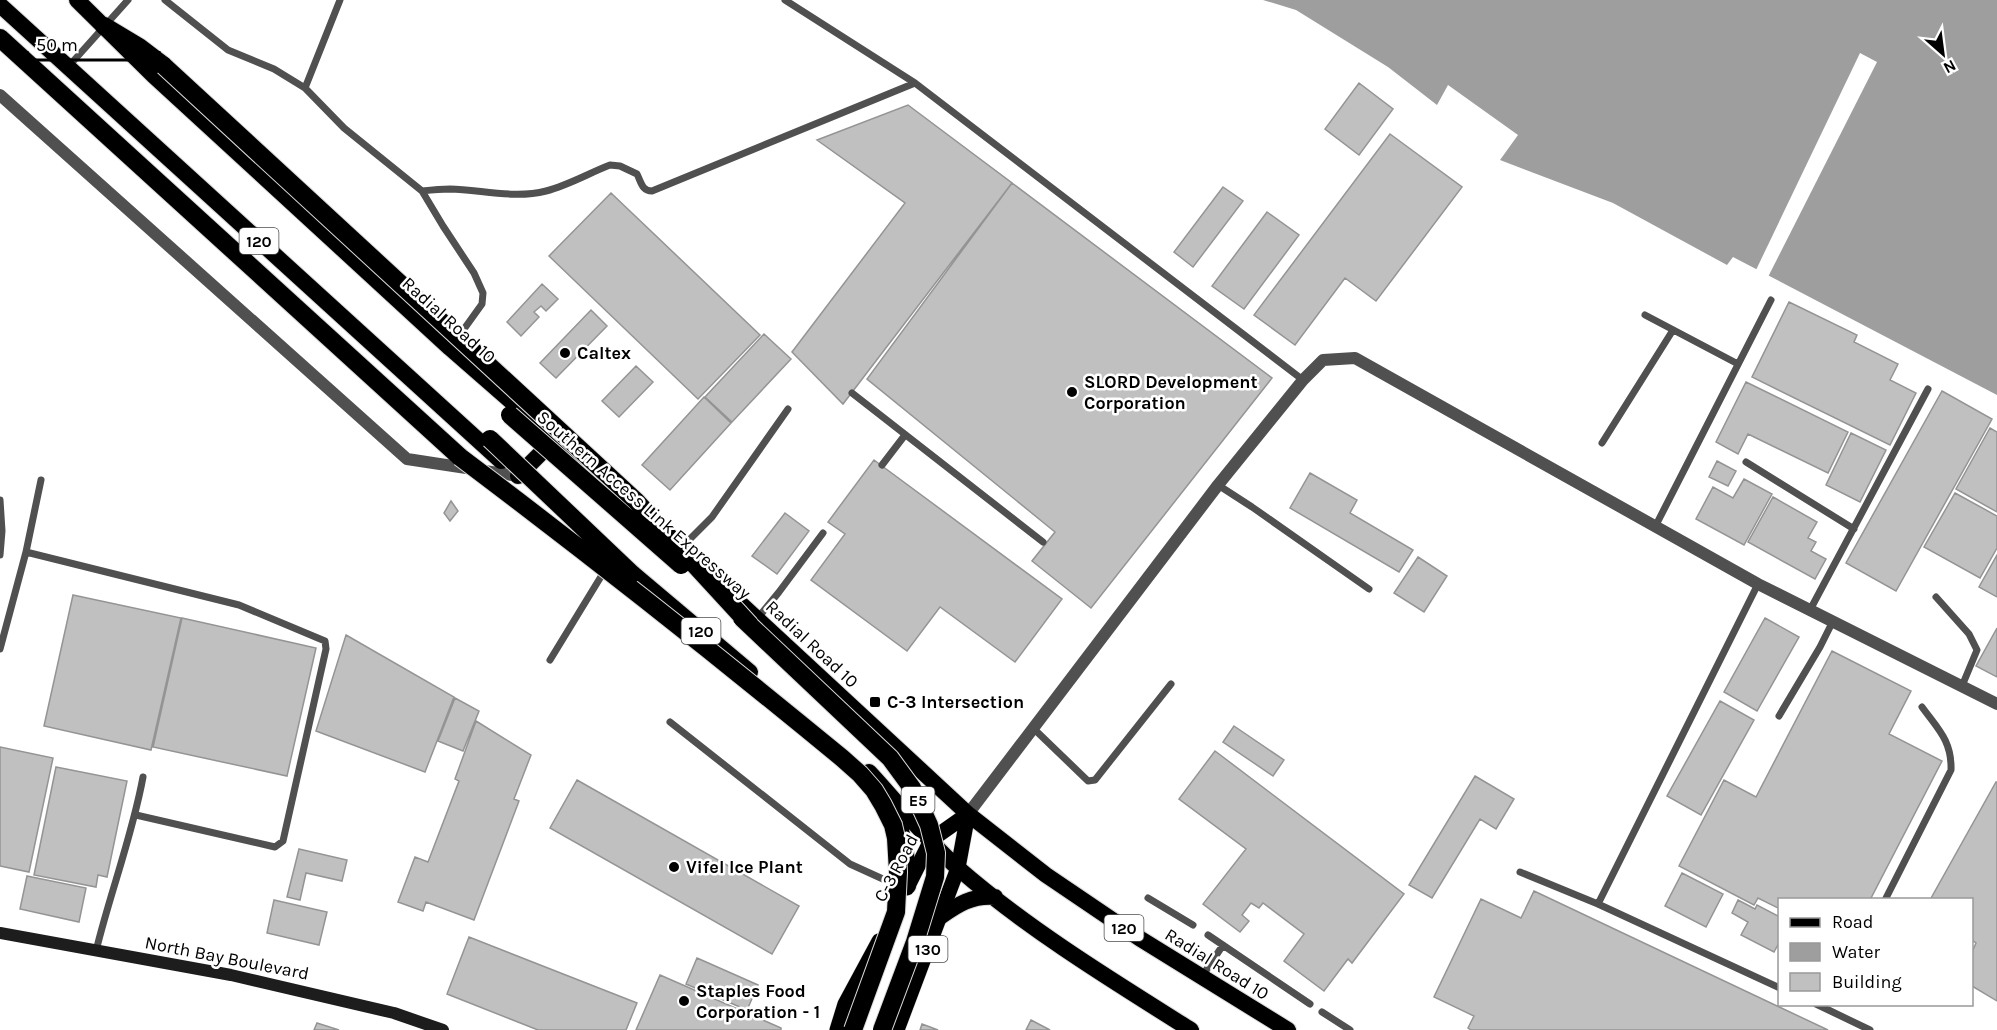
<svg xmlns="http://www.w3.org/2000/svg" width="1997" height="1030" font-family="Karla,sans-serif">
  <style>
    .water { fill: #9e9e9e }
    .pier { fill: #fff }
    .building { fill: #c0c0c0; stroke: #949494; stroke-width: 1.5 }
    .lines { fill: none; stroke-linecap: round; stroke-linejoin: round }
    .primary-casing { stroke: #dbdbdb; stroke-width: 16 }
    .trunk-casing { stroke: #dbdbdb; stroke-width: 18 }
    .motorway-casing { stroke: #dbdbdb; stroke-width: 20 }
    .service { stroke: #505050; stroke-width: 7 }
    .minor { stroke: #505050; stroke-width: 12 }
    .secondary { stroke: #1d1d1d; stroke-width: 12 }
    .primary { stroke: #000; stroke-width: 15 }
    .trunk { stroke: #000; stroke-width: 16 }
    .motorway { stroke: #000; stroke-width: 18 }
    .motorway-bridge-casing { stroke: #dbdbdb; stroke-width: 20; stroke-linecap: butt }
    .motorway-bridge { stroke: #000; stroke-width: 18 }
    .poi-dot { fill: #000; stroke: #fff; stroke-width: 2 }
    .labels { text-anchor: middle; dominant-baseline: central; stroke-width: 5; stroke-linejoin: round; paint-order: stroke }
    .shield { fill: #fff; stroke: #4c4c4c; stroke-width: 1.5 }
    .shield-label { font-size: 16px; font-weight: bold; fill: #000 }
    .street-label { font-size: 18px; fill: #000; stroke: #fff }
    .poi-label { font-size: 18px; font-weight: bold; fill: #000; stroke: #fff; text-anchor: start }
  </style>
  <rect width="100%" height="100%" fill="#fff"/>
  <path class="water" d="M1263 0H1997V395L1733 257 1727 265 1613 203 1500 160 1518 135 1448 85 1437 105 1388 67 1296 10Z"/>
  <path class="pier" d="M1860 53 1877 62 1768 277 1756 270Z"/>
  <path class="building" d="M1359 83 1393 109 1359 155 1325 129Z
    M908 105 1012 183 843 404 792 352 905 203 817 140Z
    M1390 134 1462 187 1376 301 1345 278 1295 345 1254 315Z
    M1012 183 1272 378 1091 608 1032 561 1055 532 867 379Z
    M1223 187 1243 201 1193 267 1174 252Z
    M611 193 760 335 698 399 549 256Z
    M1267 212 1299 235 1244 309 1212 286Z
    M542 284 558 299 546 311 541 306 534 312 539 317 521 336 507 322Z
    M1789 302 1857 335 1854 342 1898 364 1890 380 1916 393 1890 445 1752 377Z
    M591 310 607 326 556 378 540 363Z
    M764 334 791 359 732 422 705 397Z
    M636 366 653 382 619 417 602 401Z
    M1746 382 1848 432 1828 473 1748 434 1738 454 1716 442Z
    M1942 391 1992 419 1896 591 1846 563Z
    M704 397 731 423 670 490 642 465Z
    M1990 428 1997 432V512L1956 489Z
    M1851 433 1886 450 1860 502 1826 485Z
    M874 460 1062 599 1015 662 940 607 907 651 811 580 845 534 828 522Z
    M1717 461 1736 471 1728 486 1709 477Z
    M1310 473 1357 500 1350 513 1413 550 1399 572 1290 508Z
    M1744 479 1772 494 1744 545 1696 519 1713 487 1733 498Z
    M1955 493 1997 516V548L1980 578 1924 547Z
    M1773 497 1817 522 1808 538 1816 542 1811 551 1826 559 1815 579 1748 542Z
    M451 501 458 511 450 521 444 513Z
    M785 513 809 531 777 574 752 556Z
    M1997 555V597L1979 587Z
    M1418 557 1447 576 1424 612 1394 593Z
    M73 595 181 618 151 750 44 726Z
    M182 618 316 648 287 776 153 747Z
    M1765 618 1799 637 1757 711 1724 692Z
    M1997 628V677L1976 666Z
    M346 635 454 697 425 772 316 731Z
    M1832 651 1911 691 1889 734 1942 761 1870 900H1780V909L1758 898 1754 905 1679 866 1724 780 1756 797Z
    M455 698 479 711 463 751 438 741Z
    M1720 701 1754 720 1701 815 1667 796Z
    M476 721 531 755 514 799 519 801 474 920 426 902 423 911 398 902 415 857 428 862 459 781 455 779Z
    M1234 726 1284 760 1273 776 1223 742Z
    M0 747 53 758 29 872 0 866Z
    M1215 751 1404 894 1352 963 1348 959 1324 991 1284 961 1304 934 1263 903 1259 908 1251 903 1242 915 1249 921 1240 932 1203 904 1246 849 1179 799Z
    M56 767 127 781 107 877 98 875 96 887 34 875Z
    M1475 776 1514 799 1496 829 1480 819 1432 898 1409 885Z
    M577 780 799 906 772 954 550 828Z
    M1996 782H1997V1001L1972 986V952L1976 943 1972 940V900H1930Z
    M299 849 347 860 342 881 306 873 300 900 287 897Z
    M1682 873 1723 894 1706 927 1665 906Z
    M27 876 86 888 79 922 20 909Z
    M1534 891 1828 1030H1471L1468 1028 1474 1016 1434 997 1481 899 1521 918Z
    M274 900 327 912 319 945 267 933Z
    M1738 900 1755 909 1757 905 1780 917V941L1774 952 1741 935 1748 922 1732 913Z
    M469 937 637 1003 626 1030H538L447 994Z
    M697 958 758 985 747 1010 686 984Z
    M660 975 781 1028V1030H636Z
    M1031 1020 1050 1030H1026Z
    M317 1023 339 1030H314Z
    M922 1024 938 1030H920Z"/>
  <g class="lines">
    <defs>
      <path id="primary" d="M907 888 931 840 968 814
        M837 1030 845 1004 879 941
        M897 1030 958 868 968 814"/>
      <path id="trunk" d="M77 0 153 75 450 348 598 477
        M0 5 501 461
        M518 476 554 440
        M623 565 750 672
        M741 604 968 814 1046 875 1139 938 1288 1030
        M869 772C899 804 926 840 959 869 1028 929 1113 981 1191 1030
        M901 830 906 852 908 886
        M940 917C957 905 972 895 995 897"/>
      <path id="motorway" d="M104 26 139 47 164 66
        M0 38 460 457"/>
    </defs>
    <use href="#primary" class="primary-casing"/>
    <use href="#trunk" class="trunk-casing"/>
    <use href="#motorway" class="motorway-casing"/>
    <path class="service" d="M165 0 228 50 274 69 305 88 344 128 422 191C431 190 441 189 450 189 482 190 515 199 546 191 569 185 589 173 610 165L620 166 637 174C641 182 642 191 652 191L915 83 785 0
      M68 67 128 0
      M915 83 1303 380
      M305 88 340 0
      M422 191 443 226 474 273 483 293 482 304 459 336
      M1645 315 1738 364
      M852 393 1043 542
      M1602 443 1673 330
      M1746 462 1854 529
      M882 465 905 435
      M1218 485 1252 507 1369 589
      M1655 527 1771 300
      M681 548 712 517 788 409
      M26 552 239 605 325 641 326 649 283 841 275 847 136 815
      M0 555 2 531 0 500
      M1936 597 1969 634 1977 650 1962 686
      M1810 610 1928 389
      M757 619 779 592 823 533
      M0 649 26 552 41 480
      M550 660 605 570
      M1779 716 1820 647 1833 621
      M670 722 850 864 896 885
      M1032 727 1088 781 1095 780 1171 684
      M1520 872 1598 904 1780 988
      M1148 898 1193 925
      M1885 900 1951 770C1952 741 1938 729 1922 707
      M1598 904 1758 584
      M1208 935 1310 1004
      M96 951C110 893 132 837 143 777
      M1203 975 1223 945
      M1816 1004 1870 1030
      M1322 1012 1350 1030"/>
    <path class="minor" d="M0 95 407 459 518 476
      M968 814 1218 485 1303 380 1323 360 1355 358 1758 584 1997 704"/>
    <path class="secondary" d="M0 933 231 975 394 1013 443 1030"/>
    <use href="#primary" class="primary"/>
    <use href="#trunk" class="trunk"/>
    <use href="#motorway" class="motorway"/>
    <defs>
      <path id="motorway-bridge" d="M164 66 636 501 750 625
        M510 415 681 565
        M490 439 632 574
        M460 457C590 555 717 655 842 758L860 774 874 790 883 805 893 825 896 838 898 872 896 912 853 1030
        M742 618 890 758 912 788 929 825 936 853 935 877 915 942 882 1030"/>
    </defs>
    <use href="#motorway-bridge" class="motorway-bridge-casing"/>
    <use href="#motorway-bridge" class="motorway-bridge"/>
  </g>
  <g class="poi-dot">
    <circle cx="565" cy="353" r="6"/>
    <circle cx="1072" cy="392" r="6"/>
    <rect x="869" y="696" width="12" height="12" rx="3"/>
    <circle cx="674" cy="867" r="6"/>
    <circle cx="684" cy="1001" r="6"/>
  </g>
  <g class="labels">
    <g class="shield">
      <rect x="239.5" y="228" width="39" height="26" rx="4.5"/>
      <rect x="681.5" y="618" width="39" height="26" rx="4.5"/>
      <rect x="901.5" y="787" width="33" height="26" rx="4.5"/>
      <rect x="1104.5" y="915" width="39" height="26" rx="4.5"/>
      <rect x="908.5" y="936" width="39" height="26" rx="4.5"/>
    </g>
    <g class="shield-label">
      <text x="259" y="241">120</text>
      <text x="701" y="631">120</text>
      <text x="918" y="800">E5</text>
      <text x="1124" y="928">120</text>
      <text x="928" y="949">130</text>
    </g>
    <g class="street-label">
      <text transform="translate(449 320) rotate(42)">Radial Road 10</text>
      <text transform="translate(644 505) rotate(41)">Southern Access Link Expressway</text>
      <text transform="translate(812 644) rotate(43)">Radial Road 10</text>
      <text transform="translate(896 868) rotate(-62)">C-3 Road</text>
      <text transform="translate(227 958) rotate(11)">North Bay Boulevard</text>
      <text transform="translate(1217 964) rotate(32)">Radial Road 10</text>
    </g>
    <g class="poi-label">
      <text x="577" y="353">Caltex</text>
      <text x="1084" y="382">SLORD Development<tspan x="1084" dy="21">Corporation</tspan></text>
      <text x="887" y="702">C-3 Intersection</text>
      <text x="686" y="867">Vifel Ice Plant</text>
      <text x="696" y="991">Staples Food<tspan x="696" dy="21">Corporation - 1</tspan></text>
    </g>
  </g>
  <rect x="1778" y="898" width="195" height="108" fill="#ffffff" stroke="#999999" stroke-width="1.5"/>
  <rect x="1790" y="918" width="30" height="9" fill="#000000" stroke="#999999" stroke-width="1.5"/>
  <text x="1832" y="928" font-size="18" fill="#000000">Road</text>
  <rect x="1790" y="943" width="30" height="18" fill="#9e9e9e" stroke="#999999" stroke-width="1.5"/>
  <text x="1832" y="958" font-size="18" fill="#000000">Water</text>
  <rect x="1790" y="973" width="30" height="18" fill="#c0c0c0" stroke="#999999" stroke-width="1.5"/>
  <text x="1832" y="988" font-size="18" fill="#000000">Building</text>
  <g transform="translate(1943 54) rotate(152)" stroke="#ffffff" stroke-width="4.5" paint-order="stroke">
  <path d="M0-4.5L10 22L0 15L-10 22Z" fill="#000000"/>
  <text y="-9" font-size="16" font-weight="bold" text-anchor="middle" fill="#000000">N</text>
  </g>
  <path d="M27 51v9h132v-9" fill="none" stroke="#000000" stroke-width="3"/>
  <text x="36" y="51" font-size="18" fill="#000000" stroke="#ffffff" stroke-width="4.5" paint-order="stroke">50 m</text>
</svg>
